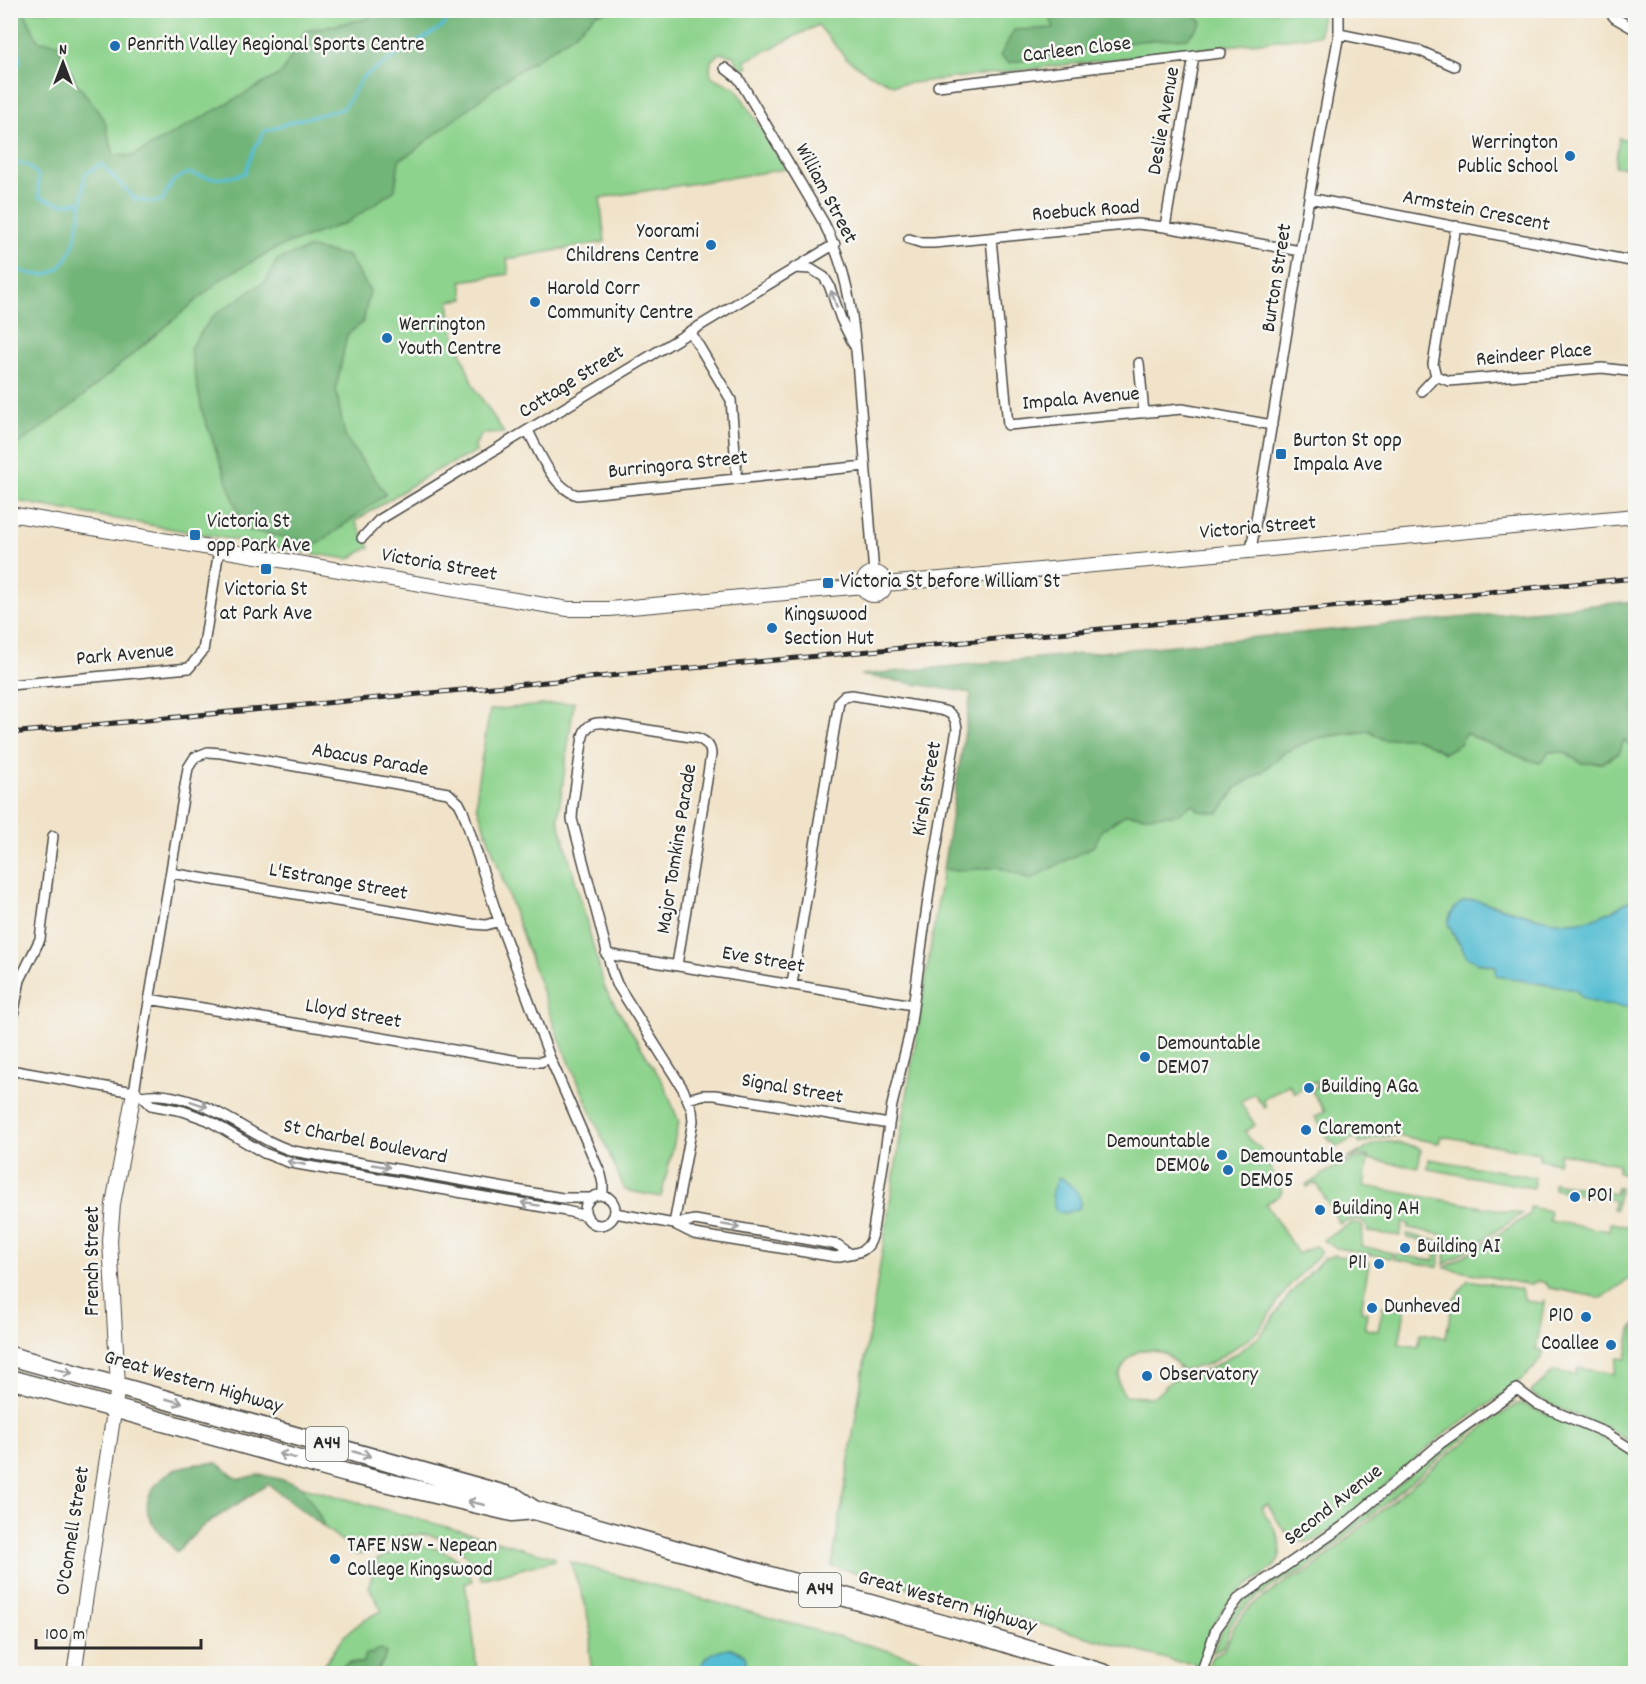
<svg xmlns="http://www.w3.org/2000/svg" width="1646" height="1684" font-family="Dekko,sans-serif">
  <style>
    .green { fill: #8dd38d; stroke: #5c7f5c; stroke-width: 1.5 }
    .forest { fill: #72b578; stroke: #4e7052; stroke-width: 1.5 }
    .water { fill: #55bdd3; stroke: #40747f; stroke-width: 1.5 }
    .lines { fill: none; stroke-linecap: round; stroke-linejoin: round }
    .stream { stroke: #55bdd3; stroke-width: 3 }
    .street-casing { stroke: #494743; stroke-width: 12 }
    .secondary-casing { stroke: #494743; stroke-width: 16 }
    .highway-casing { stroke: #494743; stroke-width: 21 }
    .street { stroke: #fff; stroke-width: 9 }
    .secondary { stroke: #fff; stroke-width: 14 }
    .highway { stroke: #fff; stroke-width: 18 }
    .rail-casing { stroke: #2b2b2b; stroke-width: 5 }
    .rail { stroke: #f6f6f2; stroke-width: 3; stroke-dasharray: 9; stroke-linecap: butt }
    .oneway { stroke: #a0a0a0 }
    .poi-dot { fill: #1f6fb2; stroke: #f6f6f2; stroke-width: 2 }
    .labels { text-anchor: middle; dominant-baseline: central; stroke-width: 5; stroke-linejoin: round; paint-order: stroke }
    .shield { fill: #f6f6f2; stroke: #686867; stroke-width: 1.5 }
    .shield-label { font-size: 20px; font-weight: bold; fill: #2b2b2b }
    .poi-label { font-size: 21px; fill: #2b2b2b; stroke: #f6f6f2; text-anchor: start }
    .street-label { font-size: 21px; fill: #2b2b2b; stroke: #f6f6f2 }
  </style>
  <rect width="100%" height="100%" fill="#f6f6f2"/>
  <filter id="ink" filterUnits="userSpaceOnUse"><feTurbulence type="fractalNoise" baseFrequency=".0167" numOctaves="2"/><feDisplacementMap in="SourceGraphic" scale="12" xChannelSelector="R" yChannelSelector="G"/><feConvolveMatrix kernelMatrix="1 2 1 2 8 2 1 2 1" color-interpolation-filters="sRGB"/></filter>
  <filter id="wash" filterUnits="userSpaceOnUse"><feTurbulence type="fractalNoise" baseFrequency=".008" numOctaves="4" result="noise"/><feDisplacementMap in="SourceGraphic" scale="24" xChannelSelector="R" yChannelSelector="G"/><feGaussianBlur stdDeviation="1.35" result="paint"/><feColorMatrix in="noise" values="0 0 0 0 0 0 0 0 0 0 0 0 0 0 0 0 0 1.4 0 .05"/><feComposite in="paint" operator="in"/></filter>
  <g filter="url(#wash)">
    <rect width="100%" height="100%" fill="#f1e3c9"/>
    <path class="green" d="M10 11H1322L1320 35 894 85 869 74 846 58 818 25 745 61 748 67 741 71 734 56 719 53 711 61 710 71 712 77 736 88 786 169 600 198 605 242 507 259 509 274 461 281 464 299 449 301 452 327 473 385 504 433 482 434 475 445 476 452 433 472 355 521 370 547 349 559 301 552 11 500Z
      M1619 138 1635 141V169L1615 166Z
      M574 702 558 818 605 989 664 1084 679 1122 661 1197 625 1190 556 1031 477 806V785L490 710Z
      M1370 731 1384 740C1410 735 1421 738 1444 753L1465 733 1523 758 1539 763 1548 752H1565L1581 763H1602L1619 753 1624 740 1633 749V762L1635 761V897C1625 903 1615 911 1603 916 1559 934 1515 907 1472 900 1438 908 1449 935 1467 953 1470 956 1474 961 1478 963 1483 965 1491 965 1497 967L1496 973 1498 976 1576 990 1581 997 1624 1007H1635V1133L1626 1174 1617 1172 1618 1164 1560 1153 1558 1163 1539 1159V1153L1441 1136 1439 1143C1408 1138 1391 1130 1360 1144L1356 1137 1337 1147 1332 1140 1330 1141 1315 1117 1325 1111 1311 1090 1318 1086 1315 1081 1295 1093 1289 1084 1263 1100 1266 1107 1264 1108 1254 1093 1240 1102 1255 1125 1245 1132 1251 1141 1260 1148 1282 1191 1280 1195 1266 1204 1298 1254 1315 1246 1320 1250 1319 1255 1289 1286 1260 1329 1250 1338 1216 1360 1206 1365 1181 1370C1169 1350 1142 1340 1126 1362 1121 1368 1118 1375 1119 1384 1120 1389 1124 1392 1125 1396L1152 1397 1161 1391 1171 1381 1209 1369 1237 1353 1260 1336 1290 1294 1323 1259 1335 1255 1369 1262 1361 1311 1367 1312 1365 1329 1378 1331 1383 1306 1405 1310 1399 1344 1418 1347 1421 1333 1446 1338 1452 1302 1468 1280 1521 1289 1525 1301 1542 1303 1545 1299 1536 1349 1544 1351C1538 1378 1460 1421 1437 1440 1415 1458 1328 1540 1309 1542 1287 1544 1277 1519 1268 1504L1261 1507C1272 1527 1291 1545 1274 1567 1262 1576 1248 1584 1236 1595 1215 1614 1206 1642 1198 1669L1194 1663 1177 1662 832 1566 943 869 958 871 998 867 1031 879 1061 862 1101 830 1126 814 1143 816 1193 804 1219 813 1237 787 1262 772 1285 752 1317 738Z
      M1386 1141 1418 1147 1421 1150 1418 1168 1368 1159 1364 1186 1522 1214 1444 1265 1449 1236 1408 1228 1409 1224 1403 1222 1400 1236 1368 1232 1367 1226 1360 1219 1348 1220 1340 1224 1316 1183 1307 1187 1306 1185 1338 1165 1340 1167 1356 1158H1368V1156L1357 1155 1340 1163 1372 1145Z
      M1429 1159 1535 1177 1533 1188 1428 1169Z
      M1554 1183 1615 1194 1617 1187H1620L1616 1209H1613L1614 1200 1554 1189Z
      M1530 1207 1550 1211 1549 1221 1609 1231 1610 1223 1631 1227 1630 1234 1635 1236V1275L1602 1298 1550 1288 1544 1282 1537 1281 1530 1285 1445 1268 1529 1215Z
      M1351 1223H1359L1363 1227 1361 1246 1392 1253 1391 1258 1337 1248 1323 1240Z
      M1407 1234 1441 1242 1442 1244 1438 1267 1394 1259 1395 1254 1434 1261 1438 1243 1407 1238Z
      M1635 1325V1445L1607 1428 1557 1408 1532 1394 1531 1392 1554 1371 1576 1375 1578 1368 1614 1374 1617 1358 1626 1359 1631 1330Z
      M1507 1402H1515L1498 1412 1446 1453 1305 1570 1280 1581 1248 1604 1230 1625 1224 1646 1212 1653 1224 1625 1244 1600 1348 1528 1440 1450Z
      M1520 1403 1598 1435 1635 1458V1673L1217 1674 1211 1669 1206 1672 1211 1658 1225 1649 1235 1625 1251 1606 1287 1581 1308 1572 1441 1461 1500 1415Z
      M300 1486 554 1557 555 1560 482 1579C469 1549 439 1529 406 1536 389 1539 374 1551 357 1555L353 1553 347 1545 324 1527 320 1516Z
      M420 1545C442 1548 464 1558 472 1581L465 1583 473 1632 477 1673H374L384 1660 374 1655 362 1663 348 1662 342 1669V1673L337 1670 329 1671 321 1670 344 1636 365 1619 382 1611 369 1587 376 1560 402 1548Z
      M570 1562 969 1673H748L745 1656C741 1653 737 1649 732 1649 719 1647 702 1662 700 1673H592L589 1650 592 1637 584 1600Z"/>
    <path class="forest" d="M11 10 24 11 38 41 58 43 76 82 104 119 114 155 133 156 282 73 305 31 366 19 378 11H610L596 14 572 36 506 79 413 152 399 160 395 190 348 222 277 248 224 277 69 408 11 449Z
      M1048 11H1189L1202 22 1188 38 1139 41 1009 63 1000 56 1014 30 1054 28Z
      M309 248 348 256 370 291 363 322 347 335 336 389 345 437 386 494 318 544 244 529 202 411 190 348 213 316 267 280 277 260Z
      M1635 601V761L1633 762V749L1624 740 1619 753 1602 763H1581L1565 752H1549L1540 763 1523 758 1465 733 1460 744 1444 753C1421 738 1410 735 1384 740L1370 731 1350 733 1317 738 1285 752 1262 772 1237 787 1219 813 1199 811 1193 804 1176 815 1143 816 1126 814 1102 830 1094 846 1031 879 998 867 958 871 943 869 971 693 860 675Z
      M217 1463C225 1467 231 1477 239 1479 245 1479 252 1475 258 1475 265 1475 294 1482 300 1486 307 1491 321 1518 324 1527L268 1484 203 1526 176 1552C168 1540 156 1532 150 1519 140 1497 160 1475 179 1468 192 1464 204 1463 217 1463Z
      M381 1649 386 1652 384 1660 374 1673H342L344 1664 362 1663 365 1655 370 1653 374 1654 375 1651Z"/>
    <path class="water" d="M1635 897 1636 1007H1633L1605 1005 1590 1001 1581 997 1576 990 1498 976 1496 974V966L1477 962 1467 957 1448 924C1450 912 1458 900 1472 900 1480 900 1490 905 1499 907 1521 913 1544 921 1567 922 1594 922 1613 911 1635 897Z
      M1058 1178H1062C1072 1187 1084 1194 1079 1208 1071 1211 1063 1216 1055 1210L1052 1194Z
      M722 1649H734L745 1656 748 1673H700C703 1659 709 1654 722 1649Z"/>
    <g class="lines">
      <path class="stream" d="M10 80 20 62 12 10
        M10 160 29 166 38 175 39 197 62 204 81 202
        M10 266C18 269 25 273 33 274 80 284 81 204 85 174L101 164 135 199 151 202 162 201 173 181 188 173C210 179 223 181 245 173L254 149 265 131 291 122 343 109 363 77 443 26 454 10"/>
    </g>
  </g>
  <g filter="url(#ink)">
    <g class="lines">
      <defs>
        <path id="street" d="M1608 10 1615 18 1636 30
          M1339 34 1418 50 1454 66
          M725 68 739 79 824 223C855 286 855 342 861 410 865 465 870 519 874 574
          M938 86 1221 53
          M1309 198 1636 262
          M1456 226 1433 364 1436 376 1449 381 1602 368 1636 372
          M1165 227 1194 56
          M991 238 1008 425 1182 409 1272 425
          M909 239 922 243H934L1137 224 1165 227 1300 251
          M794 268 811 269 824 277 829 285 841 319 855 347
          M690 331 731 400 737 478
          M1139 363 1144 413
          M1422 391 1436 376
          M528 431C540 453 552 487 577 495L865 466
          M362 538 379 520 432 488 835 244
          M1251 550 1309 198 1339 34V10
          M10 685 189 668 203 651 219 550
          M171 873 473 924 486 925 499 921
          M606 954 913 1005
          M149 999 519 1061 541 1062 550 1058
          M10 1031 20 980 40 939 53 836
          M10 1070 134 1092 142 1096 151 1105 183 1111 208 1120 264 1153 291 1163 566 1211 587 1216
          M134 1092 188 768 195 757 208 752 221 753 448 793 459 803 463 811 499 921 550 1058 601 1175 603 1184V1196
          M142 1096C155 1093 167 1095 179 1098 223 1108 252 1138 293 1151L562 1198H591
          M688 1099 702 1095H715L889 1124
          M585 1210a15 15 0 1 1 30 0a15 15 0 1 1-30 0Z
          M615 1213 674 1224 694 1234 836 1257C851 1252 867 1256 872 1237L892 1105 909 1036 930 885 957 729C956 718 952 712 940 710L852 695 844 696 839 701 792 984
          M674 1224 693 1121 692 1110 683 1089 617 984 612 971 572 819 573 804 583 736C586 725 594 722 605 723L697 738C706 741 711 746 711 755L677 965
          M674 1224 695 1220 838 1245 849 1253
          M1201 1674 1216 1629 1239 1598 1342 1527 1441 1443 1517 1389 1537 1404 1606 1433 1636 1452"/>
        <path id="secondary" d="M10 514 568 609H609L864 586
          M863 584a11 11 0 1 1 22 0a11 11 0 1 1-22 0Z
          M885 584 1636 516
          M74 1674 118 1386 110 1241 113 1204 134 1092"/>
        <path id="highway" d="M10 1356 516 1498 534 1510 974 1633 1105 1674
          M10 1379 346 1473 512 1512 534 1510"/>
      </defs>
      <use href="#street" class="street-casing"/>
      <use href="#secondary" class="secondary-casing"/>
      <use href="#highway" class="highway-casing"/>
      <use href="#street" class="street"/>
      <use href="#secondary" class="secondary"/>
      <use href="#highway" class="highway"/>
      <defs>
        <path id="rail" d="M10 733 1636 578"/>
      </defs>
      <use href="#rail" class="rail-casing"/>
      <use href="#rail" class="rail"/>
    </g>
    <defs><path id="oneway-shaft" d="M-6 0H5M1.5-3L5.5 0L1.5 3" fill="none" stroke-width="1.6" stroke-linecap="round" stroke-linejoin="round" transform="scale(1.5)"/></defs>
    <g class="oneway">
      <use href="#oneway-shaft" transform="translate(834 299) rotate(-109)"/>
      <use href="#oneway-shaft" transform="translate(199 1104) rotate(18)"/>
      <use href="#oneway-shaft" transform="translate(296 1163) rotate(-169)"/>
      <use href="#oneway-shaft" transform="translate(381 1166) rotate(10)"/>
      <use href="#oneway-shaft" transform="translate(530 1204) rotate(-170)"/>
      <use href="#oneway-shaft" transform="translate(731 1226) rotate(10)"/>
      <use href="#oneway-shaft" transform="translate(64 1371) rotate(16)"/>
      <use href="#oneway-shaft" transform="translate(174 1401) rotate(16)"/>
      <use href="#oneway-shaft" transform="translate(362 1454) rotate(16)"/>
      <use href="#oneway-shaft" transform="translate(287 1456) rotate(-165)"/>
      <use href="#oneway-shaft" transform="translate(476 1503) rotate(-167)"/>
    </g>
  </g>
  <g class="poi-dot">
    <circle cx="115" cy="46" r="6"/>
    <circle cx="1570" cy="156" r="6"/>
    <circle cx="711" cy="245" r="6"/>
    <circle cx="535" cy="302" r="6"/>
    <circle cx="387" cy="338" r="6"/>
    <rect x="1275" y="448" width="12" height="12" rx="3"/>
    <rect x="189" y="529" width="12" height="12" rx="3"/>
    <rect x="260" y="563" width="12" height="12" rx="3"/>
    <rect x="822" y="577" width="12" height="12" rx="3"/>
    <circle cx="772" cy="628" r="6"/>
    <circle cx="1145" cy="1057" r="6"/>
    <circle cx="1309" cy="1088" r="6"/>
    <circle cx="1306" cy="1130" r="6"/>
    <circle cx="1222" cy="1155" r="6"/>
    <circle cx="1228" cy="1170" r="6"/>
    <circle cx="1575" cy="1197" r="6"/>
    <circle cx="1320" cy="1210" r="6"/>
    <circle cx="1405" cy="1248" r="6"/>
    <circle cx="1379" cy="1264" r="6"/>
    <circle cx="1372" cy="1308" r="6"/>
    <circle cx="1586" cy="1317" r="6"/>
    <circle cx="1611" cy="1345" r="6"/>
    <circle cx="1147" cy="1376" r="6"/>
    <circle cx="335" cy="1559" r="6"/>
  </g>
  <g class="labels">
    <g class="shield">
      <rect x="306" y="1427" width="42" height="34" rx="4.5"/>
      <rect x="799" y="1573" width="42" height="34" rx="4.5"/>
    </g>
    <g class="shield-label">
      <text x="327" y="1444">A44</text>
      <text x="820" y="1590">A44</text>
    </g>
    <g class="poi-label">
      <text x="127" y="46">Penrith Valley Regional Sports Centre</text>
      <text x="1558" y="144" text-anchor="end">Werrington<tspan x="1558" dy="24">Public School</tspan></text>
      <text x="699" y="233" text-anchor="end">Yoorami<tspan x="699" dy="24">Childrens Centre</tspan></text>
      <text x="547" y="290">Harold Corr<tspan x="547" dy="24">Community Centre</tspan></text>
      <text x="399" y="326">Werrington<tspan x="399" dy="24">Youth Centre</tspan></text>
      <text x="1293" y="442">Burton St opp<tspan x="1293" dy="24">Impala Ave</tspan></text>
      <text x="207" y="523">Victoria St<tspan x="207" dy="24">opp Park Ave</tspan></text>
      <text x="840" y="583">Victoria St before William St</text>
      <text x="266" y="591" text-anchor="middle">Victoria St<tspan x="266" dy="24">at Park Ave</tspan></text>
      <text x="784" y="616">Kingswood<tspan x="784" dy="24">Section Hut</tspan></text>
      <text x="1157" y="1045">Demountable<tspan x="1157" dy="24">DEM07</tspan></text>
      <text x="1321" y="1088">Building AGa</text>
      <text x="1318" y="1130">Claremont</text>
      <text x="1210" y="1143" text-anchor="end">Demountable<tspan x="1210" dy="24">DEM06</tspan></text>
      <text x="1240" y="1158">Demountable<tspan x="1240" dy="24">DEM05</tspan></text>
      <text x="1587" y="1197">P01</text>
      <text x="1332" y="1210">Building AH</text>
      <text x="1417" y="1248">Building AI</text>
      <text x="1367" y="1264" text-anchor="end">P11</text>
      <text x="1384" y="1308">Dunheved</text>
      <text x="1574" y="1317" text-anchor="end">P10</text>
      <text x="1599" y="1345" text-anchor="end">Coallee</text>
      <text x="1159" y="1376">Observatory</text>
      <text x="347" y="1547">TAFE NSW - Nepean<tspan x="347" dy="24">College Kingswood</tspan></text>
    </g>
    <g class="street-label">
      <text transform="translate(1077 51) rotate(-7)">Carleen Close</text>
      <text transform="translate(1165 121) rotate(-80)">Deslie Avenue</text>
      <text transform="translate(825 194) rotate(62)">William Street</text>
      <text transform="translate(1086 212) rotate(-4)">Roebuck Road</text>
      <text transform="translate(1476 212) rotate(11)">Armstein Crescent</text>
      <text transform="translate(1278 278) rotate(-81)">Burton Street</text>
      <text transform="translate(1534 356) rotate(-5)">Reindeer Place</text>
      <text transform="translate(572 383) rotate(-32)">Cottage Street</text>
      <text transform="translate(1081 400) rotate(-5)">Impala Avenue</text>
      <text transform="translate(678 466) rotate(-6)">Burringora Street</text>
      <text transform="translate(1258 529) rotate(-5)">Victoria Street</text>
      <text transform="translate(439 566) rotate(10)">Victoria Street</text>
      <text transform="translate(125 656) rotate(-5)">Park Avenue</text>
      <text transform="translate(370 761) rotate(10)">Abacus Parade</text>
      <text transform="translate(928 789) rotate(-80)">Kirsh Street</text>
      <text transform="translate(678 849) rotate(-81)">Major Tomkins Parade</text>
      <text transform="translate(338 883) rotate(10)">L'Estrange Street</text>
      <text transform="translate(763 961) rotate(10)">Eve Street</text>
      <text transform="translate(353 1015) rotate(10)">Lloyd Street</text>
      <text transform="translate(792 1090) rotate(10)">Signal Street</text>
      <text transform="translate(365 1143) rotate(11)">St Charbel Boulevard</text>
      <text transform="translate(94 1261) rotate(-90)">French Street</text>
      <text transform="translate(193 1383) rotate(16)">Great Western Highway</text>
      <text transform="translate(1334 1506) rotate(-38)">Second Avenue</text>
      <text transform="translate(74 1531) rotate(-81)">O'Connell Street</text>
      <text transform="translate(947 1603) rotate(16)">Great Western Highway</text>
    </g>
  </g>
  <rect width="1646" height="1684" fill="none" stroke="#f6f6f2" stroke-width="36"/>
  <g transform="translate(63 63)" stroke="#f6f6f2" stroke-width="4.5" paint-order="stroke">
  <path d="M0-4.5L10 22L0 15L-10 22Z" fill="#2b2b2b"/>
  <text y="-9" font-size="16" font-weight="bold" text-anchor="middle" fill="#2b2b2b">N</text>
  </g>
  <path d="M36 1639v9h165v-9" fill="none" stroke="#2b2b2b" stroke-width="3"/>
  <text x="45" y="1639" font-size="18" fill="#2b2b2b" stroke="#f6f6f2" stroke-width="4.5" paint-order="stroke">100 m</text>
</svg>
